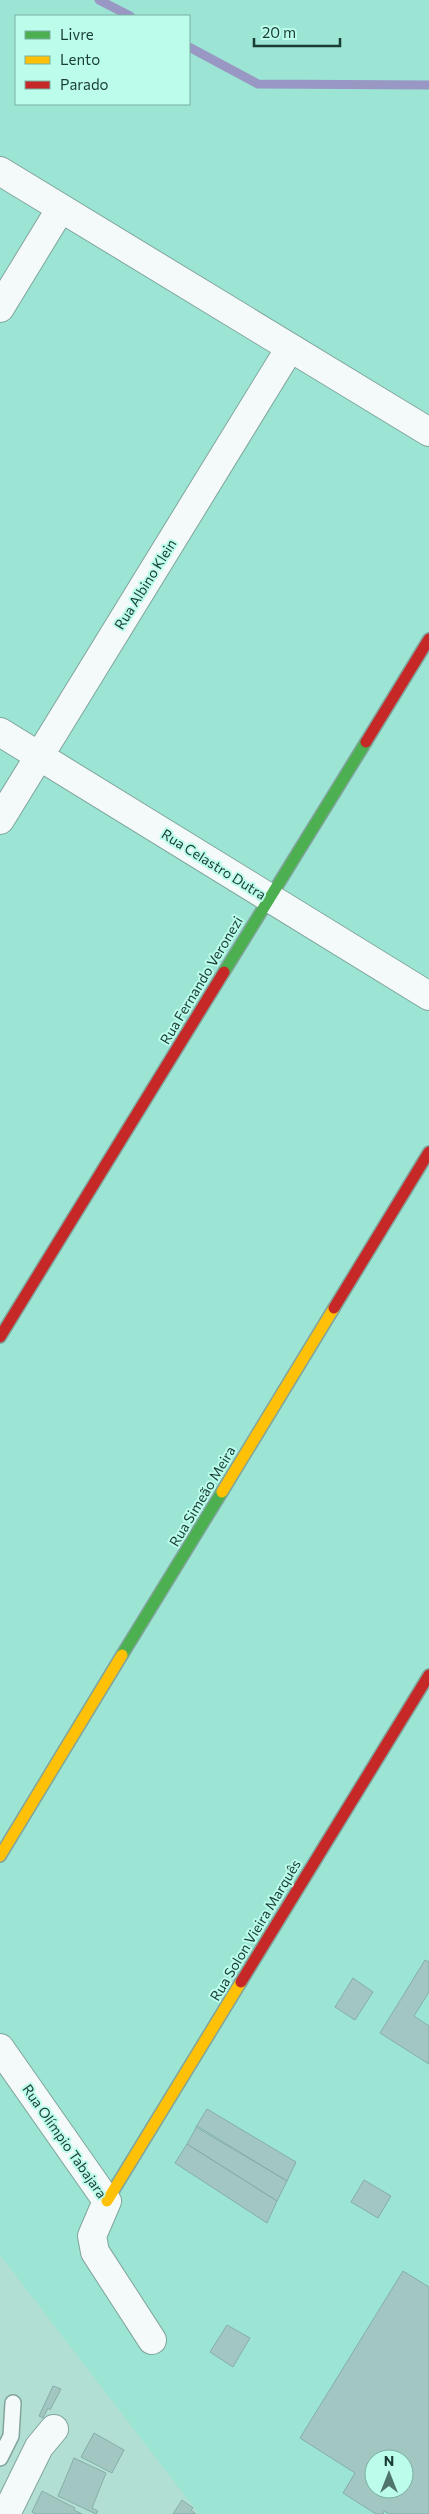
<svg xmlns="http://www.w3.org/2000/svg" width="429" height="2514" font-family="Commissioner,sans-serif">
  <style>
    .built { fill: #9ce4d3; fill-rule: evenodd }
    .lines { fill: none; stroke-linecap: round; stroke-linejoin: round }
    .stream { stroke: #9998c4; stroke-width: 9 }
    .building { fill: #a2c7c2; stroke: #87ada9; fill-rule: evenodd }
    .lane-casing { stroke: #81a59d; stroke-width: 18 }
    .street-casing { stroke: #81a59d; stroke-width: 30 }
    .fast-casing { stroke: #81a59d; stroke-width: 14 }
    .slow-casing { stroke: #81a59d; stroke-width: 14 }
    .jam-casing { stroke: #81a59d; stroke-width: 14 }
    .lane { stroke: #f3faf9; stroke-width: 15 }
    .street { stroke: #f3faf9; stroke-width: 28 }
    .fast { stroke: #4caf50; stroke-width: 11 }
    .slow { stroke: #ffc107; stroke-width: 11 }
    .jam { stroke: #c62828; stroke-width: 11 }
    .labels { text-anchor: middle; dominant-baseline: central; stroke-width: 4; stroke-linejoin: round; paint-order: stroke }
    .street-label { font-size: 14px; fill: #193c34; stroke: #bbfceb }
  </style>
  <rect width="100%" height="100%" fill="#b2dfd4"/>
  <path class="built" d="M0 0H429V2514H199L0 2255ZM16 16H189V104H16ZM374 2459H404V2489H374Z"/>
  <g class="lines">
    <path class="stream" d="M99 0 130 16
      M189 47 258 84 429 85"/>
  </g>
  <path class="building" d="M425 1960 429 1962V1992L414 2016 429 2026V2064L380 2033Z
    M353 1978 373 1992 355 2020 335 2007Z
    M207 2109 296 2162 287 2181 196 2127Z
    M197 2126 287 2181 277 2201 187 2144Z
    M187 2144 277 2201 267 2223 175 2163Z
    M364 2180 391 2196 378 2218 351 2202Z
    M403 2271 429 2287V2514H389L384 2511 383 2514H376L343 2493 355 2473 300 2438ZM374 2459H404V2489H374Z
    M227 2325 250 2338 233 2367 210 2352Z
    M53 2386 61 2389 50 2410 48 2408 43 2418 39 2416Z
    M94 2433 124 2450 112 2473 81 2457Z
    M74 2458 106 2473 92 2508 98 2511 96 2514 58 2496Z
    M42 2491 75 2508 74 2510 82 2514H36L32 2512Z
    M182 2500 193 2508 191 2510 196 2514H173Z"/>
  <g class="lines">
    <defs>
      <path id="lane" d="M0 2458 11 2436 13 2403"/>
      <path id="street" d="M0 171 429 432
        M0 308 61 208
        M0 732 429 996
        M0 820 290 348
        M0 2048 107 2201 92 2236 95 2252 152 2340
        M6 2514 39 2447 54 2429"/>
      <path id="fast" d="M224 972 366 742
        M122 1655 222 1492"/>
      <path id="slow" d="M222 1492 334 1308
        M0 1856 122 1655
        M107 2201 241 1982"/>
      <path id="jam" d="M366 742 429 639
        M334 1308 429 1152
        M0 1337 224 972
        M241 1982 429 1675"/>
    </defs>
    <use href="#lane" class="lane-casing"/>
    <use href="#street" class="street-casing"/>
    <use href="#fast" class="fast-casing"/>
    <use href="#slow" class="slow-casing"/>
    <use href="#jam" class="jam-casing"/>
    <use href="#lane" class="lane"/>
    <use href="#street" class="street"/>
    <use href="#fast" class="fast"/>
    <use href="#slow" class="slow"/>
    <use href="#jam" class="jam"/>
  </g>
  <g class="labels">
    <g class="street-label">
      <text transform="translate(145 584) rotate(-58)">Rua Albino Klein</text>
      <text transform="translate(214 864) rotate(32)">Rua Celastro Dutra</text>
      <text transform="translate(201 980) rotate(-59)">Rua Fernando Veronezi</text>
      <text transform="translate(202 1496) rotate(-59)">Rua Simeão Meira</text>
      <text transform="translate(255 1930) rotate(-59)">Rua Solon Vieira Marquês</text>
      <text transform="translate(65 2141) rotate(55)">Rua Olímpio Tabajara</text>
    </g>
  </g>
  <rect x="15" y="15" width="175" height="90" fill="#bbfceb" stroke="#7aafa2"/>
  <rect x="25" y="31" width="25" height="8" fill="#4caf50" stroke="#7aafa2"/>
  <text x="60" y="40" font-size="15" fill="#193c34">Livre</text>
  <rect x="25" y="56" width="25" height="8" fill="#ffc107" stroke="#7aafa2"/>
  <text x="60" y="65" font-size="15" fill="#193c34">Lento</text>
  <rect x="25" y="81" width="25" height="8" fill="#c62828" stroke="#7aafa2"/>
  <text x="60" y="90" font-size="15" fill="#193c34">Parado</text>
  <g transform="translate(389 2474)"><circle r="24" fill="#bbfceb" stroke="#7aafa2"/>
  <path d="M0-4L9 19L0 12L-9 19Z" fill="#4f756c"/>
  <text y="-8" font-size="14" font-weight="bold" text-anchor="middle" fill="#193c34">N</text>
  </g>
  <path d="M254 38v8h86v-8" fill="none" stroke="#193c34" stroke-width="2.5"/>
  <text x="262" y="38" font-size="15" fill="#193c34" stroke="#bbfceb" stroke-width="4" paint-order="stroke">20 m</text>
</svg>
